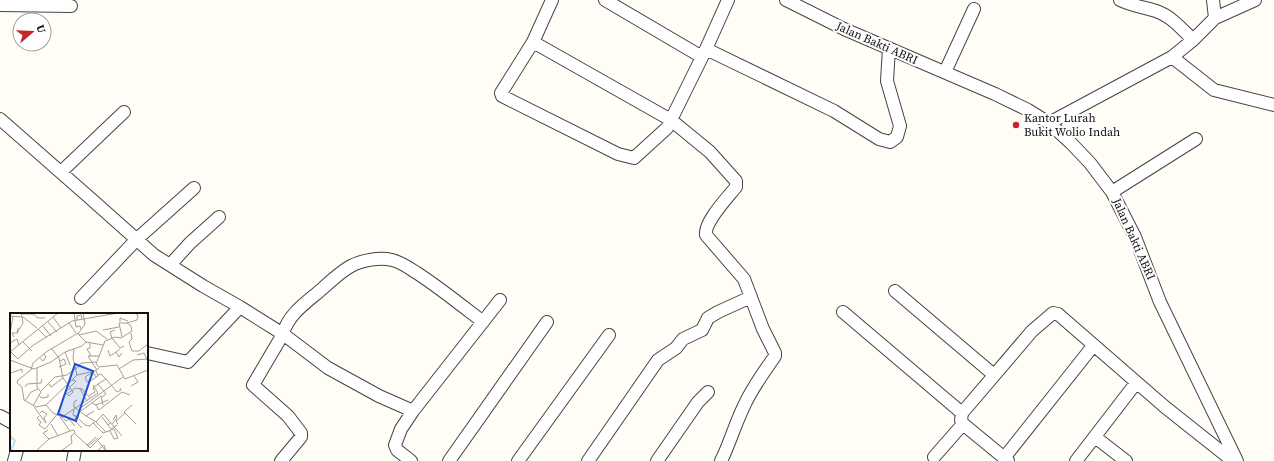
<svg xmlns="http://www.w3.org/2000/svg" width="1274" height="461" font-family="'Source Serif 4',serif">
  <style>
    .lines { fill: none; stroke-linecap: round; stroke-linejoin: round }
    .minor-casing { stroke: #444; stroke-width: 14 }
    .minor { stroke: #fff; stroke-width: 12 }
    .poi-dot { fill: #c4262e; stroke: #fff; stroke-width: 1.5 }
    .labels { text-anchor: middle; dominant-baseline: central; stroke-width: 4; stroke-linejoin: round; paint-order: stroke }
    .street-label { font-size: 12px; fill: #111; stroke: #fff }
    .poi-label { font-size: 12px; fill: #111; stroke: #fff; text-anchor: start }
    .inset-river { fill: none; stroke: #b9e0f7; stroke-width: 2 }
    .inset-road { fill: none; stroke: #a09f9a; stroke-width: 1 }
    .view { fill: #1d4ed8; fill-opacity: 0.15; stroke: #1d4ed8; stroke-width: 2 }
    .inset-edge { fill: none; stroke: #111; stroke-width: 2 }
  </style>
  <rect width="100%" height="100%" fill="#fffdf5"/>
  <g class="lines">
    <defs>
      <path id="minor" d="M552 0 533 42 501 93 502 96 618 154 634 158 667 128 706 49 728 0
        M605 0 702 57
        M786 0 844 29 995 94 1028 110 1049 123 1071 143 1090 163 1112 192 1135 237 1160 302 1237 461
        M1120 0C1132 6 1144 7 1156 11 1171 16 1182 29 1193 40
        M1213 0 1215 18
        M0 5 71 6
        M533 42 671 120 710 152 736 181V187C728 197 704 222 706 235L744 279 763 329 775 353V356C764 372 752 388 744 406 735 424 730 443 721 461
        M706 49 834 111 879 139 890 142 897 137 900 126 887 81 889 48
        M1172 57 1214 90 1274 105
        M945 72 974 9
        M0 119 90 198 154 255 203 286 240 307 283 334 328 368 379 396 413 411
        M1049 123 1172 57 1193 40 1215 18 1255 0
        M61 172 124 112
        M1112 192 1196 139
        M170 265 190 243 219 217
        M895 291 994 375
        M81 298 137 239 194 188
        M843 312 962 413
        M147 353 188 362 240 307
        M0 416 11 422
        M1095 437 1126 461
        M934 457 963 424
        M1004 458 1093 346
        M14 461 17 450
        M73 461 75 450
        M281 461 301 437V433L288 416 253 385 283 334C288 314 307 302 322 289 331 281 340 272 351 266 362 260 380 257 392 260 401 262 409 268 417 273 440 288 461 305 483 322
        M411 461 397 450 395 445 401 429 413 411 500 300
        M449 461 547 322
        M518 461 609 335
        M588 461 658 360 676 348 683 339 702 330 708 318 718 312 751 297
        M657 461 698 402 708 392
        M1008 461 963 424 961 420 962 413 1032 331 1053 313 1058 314 1165 407 1233 461
        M1076 461 1136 383"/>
    </defs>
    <use href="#minor" class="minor-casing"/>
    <use href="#minor" class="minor"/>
  </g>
  <circle class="poi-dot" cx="1016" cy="125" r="4"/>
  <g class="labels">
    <g class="street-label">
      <text transform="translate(877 43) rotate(24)">Jalan Bakti ABRI</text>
      <text transform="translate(1134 239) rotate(66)">Jalan Bakti ABRI</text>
    </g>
    <g class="poi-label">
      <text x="1024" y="118">Kantor Lurah<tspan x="1024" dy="14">Bukit Wolio Indah</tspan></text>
    </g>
  </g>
  <g transform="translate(10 313)">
    <rect width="138" height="138" fill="#fffdf5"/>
    <path class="inset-river" d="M0 123 5 128 1 138"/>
    <path class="inset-road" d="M64 0 66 14 70 13 71 16M73 0 75 11 68 21 76 29 93 32M124 0 128 2 127 7 117 10 121 13 122 18 111 25 105 24 95 28 86 51 89 54 107 52 115 66 138 57M0 3 13 4 27 15M11 4 12 1H23L28 5H35M43 4 51 15M67 7V3L71 2 72 6M38 9 47 19M110 9V5L118 8M59 10 66 20M33 13 41 23M28 16 37 25M93 17 109 14M105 17 100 19 102 25 110 35 114 33M7 20 13 10 12 4M68 20 36 39 23 50 21 57 8 67 7 70 12 74 14 87 26 94 36 92 67 62 85 58 89 55M121 20 122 26 119 29 122 38H129L138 31M0 21 3 3M69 22 86 18 97 26M4 24 2 20H7L8 15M112 24 109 10H117M13 29 22 38M0 30 7 26 9 32M80 30V35L77 36 81 43M41 35 49 45 53 65 63 79 59 83 55 79 60 75M64 36 63 45 67 62M110 36 106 39 109 44 112 40M98 37 100 43 106 39M0 39 48 0M1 39 8 46 22 33 62 8 108 0M55 39 60 52M127 42 134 40 138 49M30 45 33 48 36 44 34 41M0 47 24 56 41 49 55 39 72 33 76 29M49 54 56 51 54 46 50 48M66 56 71 50 86 49M109 56 123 47 138 46M87 57 78 43H89M1 60 12 56V60M88 62 91 61 96 66 88 71 96 81 92 84M96 66 107 79 111 77 110 75M80 68 77 69 75 64 83 59 86 64M80 68 88 63 86 58M39 71 41 74 53 65M121 73 128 69 124 63M15 74 17 71 31 70 32 66M60 74 66 68 62 67M70 76 77 88M31 78 45 64 57 62 66 55M57 81 65 75 72 76 80 85M29 82 32 85 38 84V81M79 83 85 79 83 75 88 71M67 87 64 89V94L76 103 84 98M15 88 21 79 28 76M82 90 86 92 98 87M36 92 43 100 52 104 88 80 83 72M86 92 89 97 112 79 120 82M122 92 114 99 126 111M23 93 31 79 27 74V55M24 94 36 110 34 105 37 101 32 98 30 100M72 94 113 64M64 96 63 102 69 104M71 98 91 83 93 92M29 103 27 105 31 109 29 112 35 116 49 99M51 103 56 108 59 106 65 113M65 103 66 109 72 115M76 103 86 109 93 101 112 123M50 104 60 118 64 117 65 120 61 123 62 130 51 138M92 104 98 112 101 109M69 106 75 112 80 113 85 108M86 109 96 119M83 110 93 120 104 116 108 125 104 126 100 118M41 111 48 123M102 111 107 105 106 102 103 107M108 111 106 108 115 100M98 112 101 116 107 112M38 117 33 120 39 126M65 121 78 133M88 128 96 138M77 132 86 124M78 133 80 135 92 123M78 133 88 125M26 138 39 126 60 118M87 138 94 132 96 138"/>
    <path class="view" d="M65 51 83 58 66 108 48 101Z"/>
    <rect width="138" height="138" class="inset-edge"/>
  </g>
  <g transform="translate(32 32) rotate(71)"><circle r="19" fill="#ffffff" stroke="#a0a0a0"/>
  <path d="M0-3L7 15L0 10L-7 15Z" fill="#c4262e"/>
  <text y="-6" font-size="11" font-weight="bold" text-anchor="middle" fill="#111111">U</text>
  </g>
</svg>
